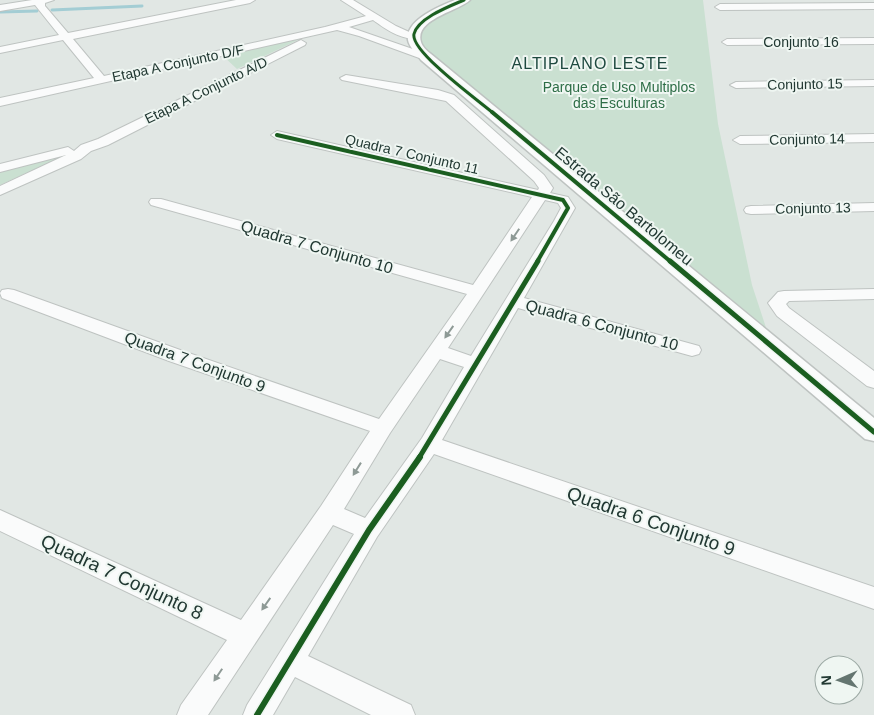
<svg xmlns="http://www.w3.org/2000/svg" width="874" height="715" font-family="Arial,sans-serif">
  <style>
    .green { fill: #cae0d1 }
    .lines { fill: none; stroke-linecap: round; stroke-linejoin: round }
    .stream { stroke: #a3cdd4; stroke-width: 3 }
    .minor-casing { stroke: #bec3c1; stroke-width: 2 }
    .tertiary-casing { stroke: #bec3c1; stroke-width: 3 }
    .minor { fill: #fafbfb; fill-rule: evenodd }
    .tertiary { fill: #fafbfb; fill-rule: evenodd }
    .cycleway-far3-casing { stroke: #eff6f2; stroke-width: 5 }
    .cycleway-far2-casing { stroke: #eff6f2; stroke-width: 6 }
    .cycleway-far1-casing { stroke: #eff6f2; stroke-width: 8 }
    .cycleway-casing { stroke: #eff6f2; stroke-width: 9 }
    .cycleway-far3 { stroke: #1b5e20; stroke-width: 3 }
    .cycleway-far2 { stroke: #1b5e20; stroke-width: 4 }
    .cycleway-far1 { stroke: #1b5e20; stroke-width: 5 }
    .cycleway { stroke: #1b5e20; stroke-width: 6 }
    .oneway { fill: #8e9a96 }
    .labels { text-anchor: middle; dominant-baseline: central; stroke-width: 4; stroke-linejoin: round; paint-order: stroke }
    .far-street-label { font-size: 14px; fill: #213832; stroke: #eff6f2 }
    .far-park-label { font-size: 14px; fill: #2d6d46; stroke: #eff6f2 }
    .far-quarter-label { font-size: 16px; letter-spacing: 1px; fill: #1e493f; stroke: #eff6f2 }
    .street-label { font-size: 16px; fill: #213832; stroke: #eff6f2 }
    .near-street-label { font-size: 19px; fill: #213832; stroke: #eff6f2 }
  </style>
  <rect width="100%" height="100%" fill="#e1e7e4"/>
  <path class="green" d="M456 0H703L718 124 752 285 774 352 414 46 417 21 423 16Z
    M302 38 237 69 222 55Z
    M70 153 0 185V172Z"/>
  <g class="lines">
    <path class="stream" d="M52 10 142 6
      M0 12 37 11"/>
    <defs>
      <path id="minor" d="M32 0H54L45 3V6L68 33 236 0H255L250 3 73 39 104 76 325 27 366 16 341 0H353L396 26 418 36 417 38C402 41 384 28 373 20L349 27 430 55 431 57 426 60 422 59 359 36 337 30 0 106V98L94 78 63 40 0 53V47L59 35 35 5 0 11V5Z
        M874 3V9L720 10 715 7 720 4Z
        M874 38V44L727 45 722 42 727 39Z
        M301 40 306 43 305 45 108 145 91 151 81 159 0 195V186L66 155 0 172V164L68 147 74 151 81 145 98 139Z
        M346 75 438 90 454 95 544 175 553 188 550 193 568 197 575 208 524 298 699 346 701 350 699 354 692 356 518 308 442 440 874 587V609L434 454 377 537 308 656 411 705 415 715H371L295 677 273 715H243L247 705 354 534 333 525 208 715H177L181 705 227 640 0 531V510L241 620 321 506 370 431 169 361 2 298 0 293 2 290 8 289 14 290 183 351 379 419 467 294 151 205 149 202 151 199H161L473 285 532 197 277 139 271 135 277 131 538 190 539 188 534 181 446 101 342 80 340 78ZM545 200 558 203 561 208 554 221 471 356 448 348ZM440 359 464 367 422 438 365 518 344 509 390 433Z
        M874 80V86L736 88 730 85 736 82Z
        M874 134V142L740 144 733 140 740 136Z
        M874 203V211L751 214 746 213 744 210 746 207 751 206Z
        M874 289V299L789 301 786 304 789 308 874 371V388L867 386 777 316 768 303 778 292 784 291Z"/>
      <path id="tertiary" d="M455 0H470C459 11 414 19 421 42 422 46 427 51 431 54L874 418V441L865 439 421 60C417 54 409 47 408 40 405 20 440 6 455 0Z"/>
    </defs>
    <use href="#minor" class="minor-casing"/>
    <use href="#tertiary" class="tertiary-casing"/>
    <use href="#minor" class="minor"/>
    <use href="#tertiary" class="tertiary"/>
    <defs>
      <path id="cycleway-far3" d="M464 0C450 6 418 18 414 34 410 51 479 101 493 113"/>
      <path id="cycleway-far2" d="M492 112 671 262
        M277 135 563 200 568 208 537 262"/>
      <path id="cycleway-far1" d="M670 261 874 432
        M419 458 538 261"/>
      <path id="cycleway" d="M257 715 369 530 420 457"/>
    </defs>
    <use href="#cycleway-far3" class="cycleway-far3-casing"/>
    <use href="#cycleway-far2" class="cycleway-far2-casing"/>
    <use href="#cycleway-far1" class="cycleway-far1-casing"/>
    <use href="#cycleway" class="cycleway-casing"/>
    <use href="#cycleway-far3" class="cycleway-far3"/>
    <use href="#cycleway-far2" class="cycleway-far2"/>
    <use href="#cycleway-far1" class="cycleway-far1"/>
    <use href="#cycleway" class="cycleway"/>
  </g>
  <defs><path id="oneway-solid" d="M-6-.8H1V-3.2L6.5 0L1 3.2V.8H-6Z" transform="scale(1.25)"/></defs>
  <g class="oneway">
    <use href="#oneway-solid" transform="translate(515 235) rotate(124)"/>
    <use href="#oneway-solid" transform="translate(449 332) rotate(125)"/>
    <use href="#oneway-solid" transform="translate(357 469) rotate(122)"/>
    <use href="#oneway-solid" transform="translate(266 604) rotate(125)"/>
    <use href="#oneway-solid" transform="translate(218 675) rotate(124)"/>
  </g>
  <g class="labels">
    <g class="far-street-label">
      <text x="801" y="42">Conjunto 16</text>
      <text transform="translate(178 63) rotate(-12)">Etapa A Conjunto D/F</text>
      <text transform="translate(805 84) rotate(-1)">Conjunto 15</text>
      <text transform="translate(206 90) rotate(-26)">Etapa A Conjunto A/D</text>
      <text transform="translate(807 139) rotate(-1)">Conjunto 14</text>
      <text transform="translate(412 154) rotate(13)">Quadra 7 Conjunto 11</text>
      <text transform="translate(813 208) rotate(-1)">Conjunto 13</text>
    </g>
    <g class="far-park-label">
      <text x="619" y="87">Parque de Uso Multiplos<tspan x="619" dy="16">das Esculturas</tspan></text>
    </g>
    <g class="far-quarter-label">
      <text x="590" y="63">ALTIPLANO LESTE</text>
    </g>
    <g class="street-label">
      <text transform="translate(624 206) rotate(40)">Estrada São Bartolomeu</text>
      <text transform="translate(317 247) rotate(16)">Quadra 7 Conjunto 10</text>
      <text transform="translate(602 325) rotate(15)">Quadra 6 Conjunto 10</text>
      <text transform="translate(195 362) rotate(20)">Quadra 7 Conjunto 9</text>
    </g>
    <g class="near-street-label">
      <text transform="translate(651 521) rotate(19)">Quadra 6 Conjunto 9</text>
      <text transform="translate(122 577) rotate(25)">Quadra 7 Conjunto 8</text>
    </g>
  </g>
  <g transform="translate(839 680) rotate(268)"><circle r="24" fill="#eff6f2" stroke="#9daaa5"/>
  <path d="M0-4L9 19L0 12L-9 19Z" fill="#647570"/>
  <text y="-8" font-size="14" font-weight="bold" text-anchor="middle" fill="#213832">N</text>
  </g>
</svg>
